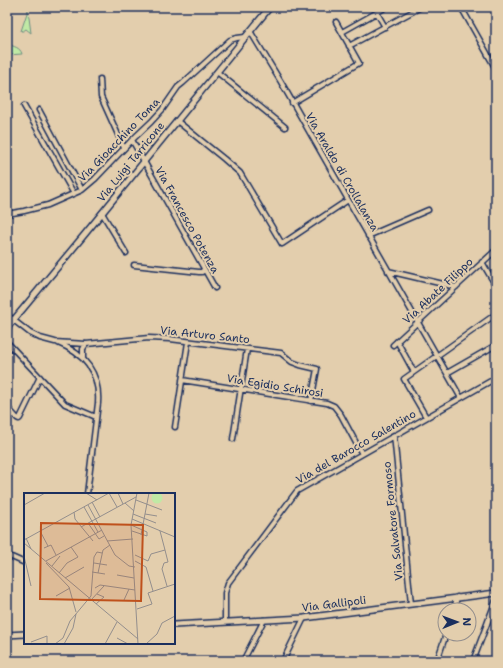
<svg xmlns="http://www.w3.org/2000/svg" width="503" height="668" font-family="'Shantell Sans',sans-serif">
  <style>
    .green { fill: #c0e9a5; stroke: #6e8c82 }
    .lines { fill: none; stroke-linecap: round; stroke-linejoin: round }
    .minor-casing { stroke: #1b2f5e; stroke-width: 7 }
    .major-casing { stroke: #1b2f5e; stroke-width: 8 }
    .minor { stroke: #e3cead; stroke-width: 4 }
    .major { stroke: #e3cead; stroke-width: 5 }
    .labels { text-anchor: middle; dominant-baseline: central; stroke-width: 4; stroke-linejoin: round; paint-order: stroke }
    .street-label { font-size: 11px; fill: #1b2f5e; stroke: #e3cead }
    .inset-road { fill: none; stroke: #938e8d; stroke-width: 1 }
    .view { fill: #bf511c; fill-opacity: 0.15; stroke: #bf511c; stroke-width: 2 }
    .inset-edge { fill: none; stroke: #1b2f5e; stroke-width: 2 }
  </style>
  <rect width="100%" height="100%" fill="#e3cead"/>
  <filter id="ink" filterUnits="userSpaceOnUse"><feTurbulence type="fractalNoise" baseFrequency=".025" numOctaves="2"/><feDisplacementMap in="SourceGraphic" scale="8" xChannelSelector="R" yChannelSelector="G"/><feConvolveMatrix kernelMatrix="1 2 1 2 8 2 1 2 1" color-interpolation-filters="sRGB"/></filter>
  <g filter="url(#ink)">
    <path class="green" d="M28 10 31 33 26 29 23 31H21Z
      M7 27H9V41L7 43 8 44C14 47 20 47 22 54L8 55 9 51V49L7 48Z"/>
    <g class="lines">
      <defs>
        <path id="minor" d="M461 7 496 69
          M377 13 385 27
          M250 31 281 82 461 398
          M342 32 383 9
          M349 46 421 7
          M217 72 285 127
          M100 79 101 97 124 148
          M292 103 359 63 336 22
          M24 106 74 194
          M39 110 82 190
          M177 121 224 159 240 173 282 244 348 200
          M132 140 215 288
          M102 213 126 253
          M7 214 24 211 48 205 82 190 95 179 132 140 151 122 162 110 178 87 183 83 230 40 237 38 245 37
          M368 236 428 210
          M482 262 496 286
          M134 265 199 272H202L204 269
          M388 271 456 287
          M7 315 30 333 40 338 55 342 86 344 149 338 170 339 281 353 292 362 300 365 317 369 311 401
          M397 341 414 372
          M7 342 65 404 96 417
          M58 343C85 354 100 374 98 403L87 494
          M393 345 496 250
          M83 358V349L86 344
          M447 373 496 345
          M182 380 327 403 334 406 341 415 362 454
          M7 407 17 418 19 419 20 418 40 377
          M426 417 404 379 496 314
          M175 427 188 342
          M394 435 411 604
          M233 439 247 349
          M7 555 25 563
          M454 610 457 597
          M225 622V593L228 583 297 491 496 378
          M243 661 264 620
          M283 661 304 618
          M437 661 446 634
          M473 661 496 600"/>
        <path id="major" d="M7 328 85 234 270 7
          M174 625 304 618 496 593
          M7 635 25 634"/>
      </defs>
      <use href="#minor" class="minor-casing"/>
      <use href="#major" class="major-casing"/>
      <use href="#minor" class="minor"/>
      <use href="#major" class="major"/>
    </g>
  </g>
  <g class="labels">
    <g class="street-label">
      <text transform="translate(119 140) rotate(-46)">Via Gioacchino Toma</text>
      <text transform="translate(131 162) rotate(-51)">Via Luigi Tarricone</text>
      <text transform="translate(342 172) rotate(60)">Via Araldo di Crollalanza</text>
      <text transform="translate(187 220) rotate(61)">Via Francesco Potenza</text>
      <text transform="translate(438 291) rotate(-43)">Via Abate Filippo</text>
      <text transform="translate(205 335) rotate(6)">Via Arturo Santo</text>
      <text transform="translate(275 386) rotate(9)">Via Egidio Schirosi</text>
      <text transform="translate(356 447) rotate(-30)">Via del Barocco Salentino</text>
      <text transform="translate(393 521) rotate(-96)">Via Salvatore Formoso</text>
      <text transform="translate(334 604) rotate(-7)">Via Gallipoli</text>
    </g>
  </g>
  <g transform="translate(24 493)">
    <rect width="151" height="151" fill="#e3cead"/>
    <path d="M127.5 5a5.5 5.5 0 1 1 11 0a5.5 5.5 0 1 1-11 0Z" fill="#c0e9a5"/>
    <path class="inset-road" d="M62 0 73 7M94 0 99 11M113 0 107 32 114 151M112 7 138 17M68 9 76 24M101 10 110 18M0 12 21 0M64 12 91 62 105 73 111 74M60 14 74 39M50 19 51 26 69 48M109 21 132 30M121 21 133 23M108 26 151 44M64 30 75 46 80 43M107 32 123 39V43L108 38M57 34 112 4M16 38 24 53M136 38 141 57M117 42 125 0M2 45 7 56M0 47 85 0 93 14M83 48 109 46M0 50 114 146M20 55 27 52 32 62M111 62 124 68 127 61 141 57 144 69 140 70 138 76 143 93M0 63 7 93M22 68 78 37M111 68 122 74 129 98M22 70 45 94 52 119M70 70 83 72M28 73 36 63M68 79 81 81M35 80 43 70 54 64 47 54M74 80 79 57 86 52M93 82 110 85M41 85 60 74M71 95 76 92 111 97M32 103 46 95M67 107 80 93M100 107 105 96M72 111 80 104 73 101M113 116 128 111 124 100 151 91M93 145 104 151M7 149 23 143V151M31 151 39 145 46 128 67 103 70 64 73 59 78 60M40 151 49 135 52 121M81 151 93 129M122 151 133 141 138 130 151 123"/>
    <path class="view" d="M17 30 119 32 117 108 16 106Z"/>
    <rect width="151" height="151" class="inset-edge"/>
  </g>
  <rect width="503" height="668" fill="none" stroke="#e3cead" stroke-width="24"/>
  <rect x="12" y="12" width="479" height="644" fill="none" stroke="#1b2f5e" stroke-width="1.5" filter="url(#ink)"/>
  <g transform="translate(457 622) rotate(89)"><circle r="19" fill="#e3cead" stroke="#938e8d"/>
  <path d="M0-3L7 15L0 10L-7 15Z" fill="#1b2f5e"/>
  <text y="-6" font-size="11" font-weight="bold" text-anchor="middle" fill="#1b2f5e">N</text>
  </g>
</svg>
